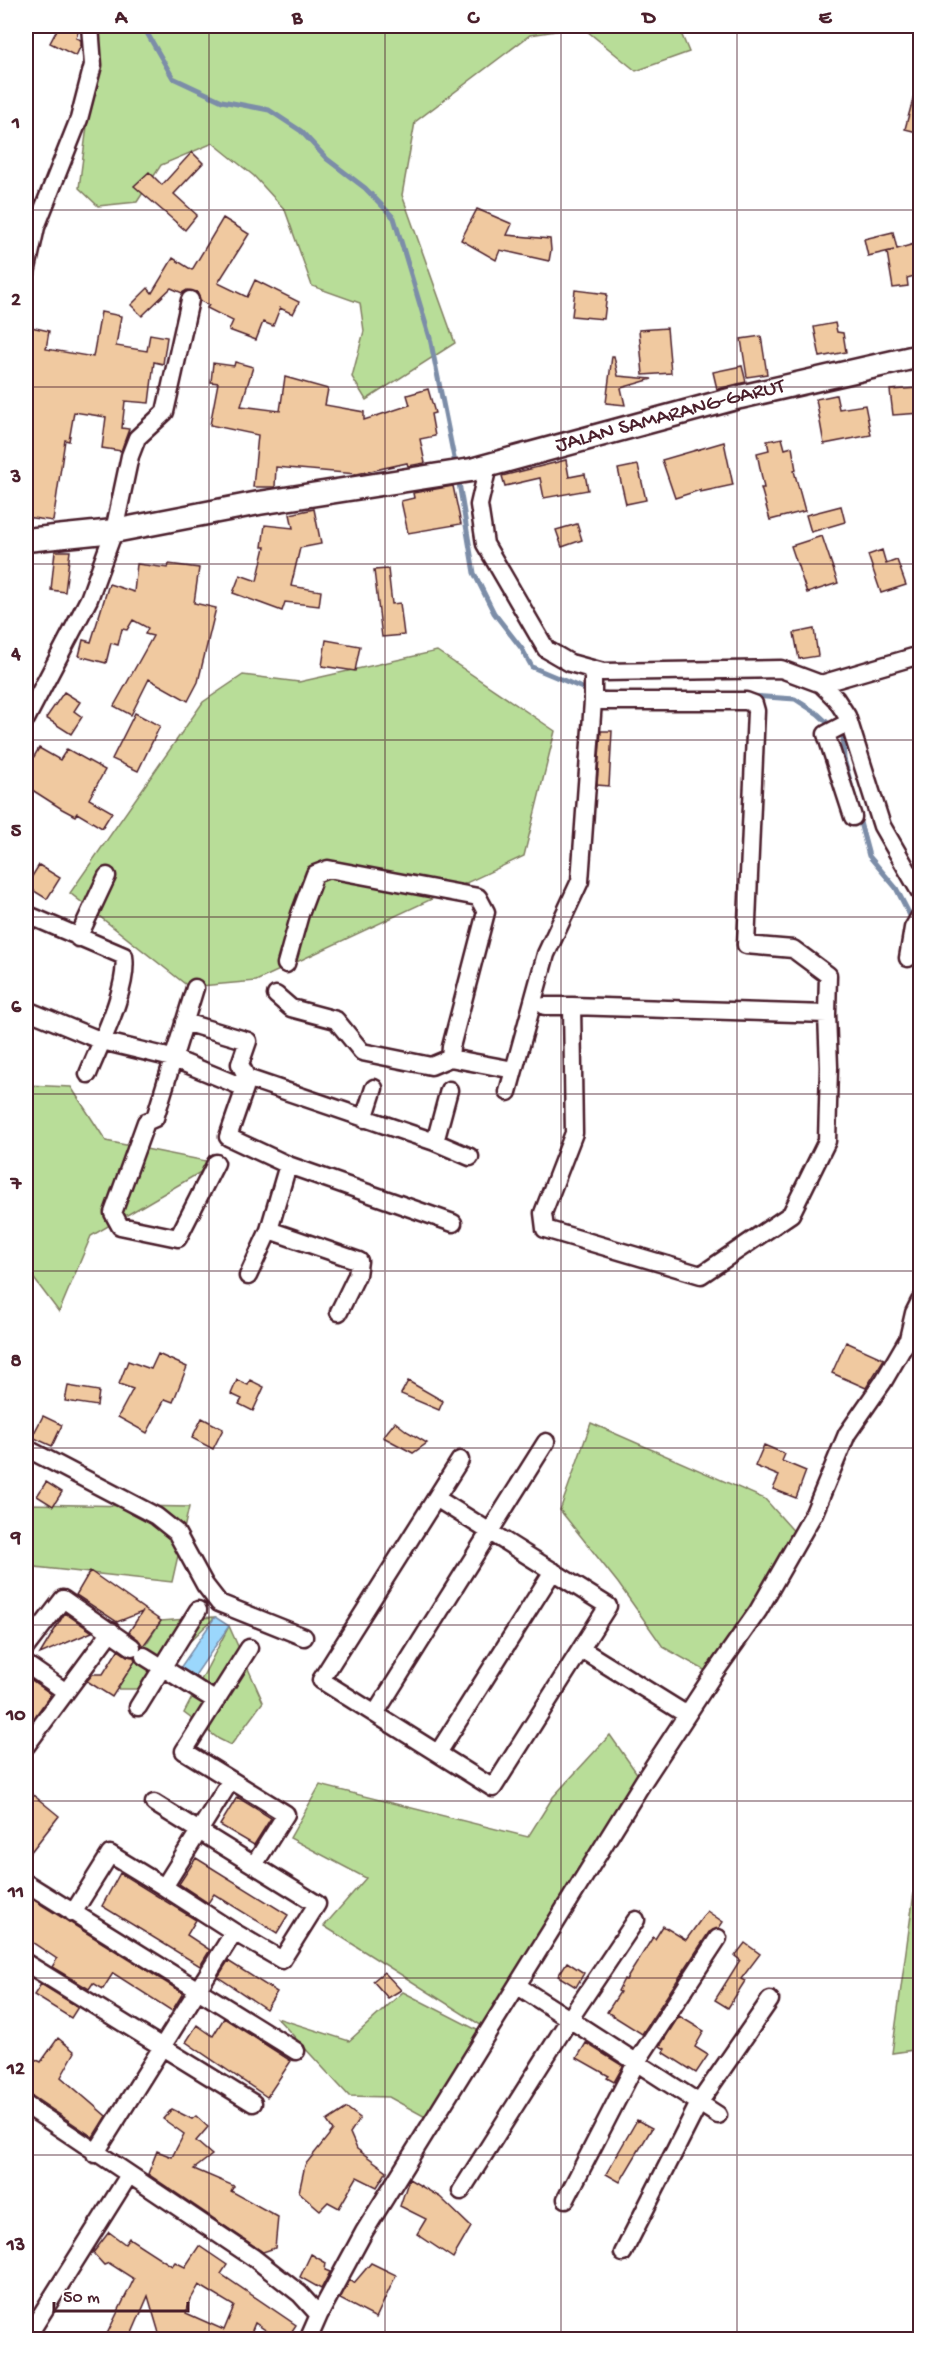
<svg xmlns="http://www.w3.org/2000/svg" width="946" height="2365" font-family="'Gochi Hand',sans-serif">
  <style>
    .green { fill: #b8dd98; stroke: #817e62; stroke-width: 1.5 }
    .water { fill: #9bd7fc; stroke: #7b8da8; stroke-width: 1.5 }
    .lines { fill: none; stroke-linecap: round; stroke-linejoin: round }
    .stream { stroke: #7b8da8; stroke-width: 5 }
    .building { fill: #f0c9a0; stroke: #4a1f2b; stroke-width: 1.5; fill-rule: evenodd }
    .minor-casing { stroke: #4a1f2b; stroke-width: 21 }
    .secondary-casing { stroke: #4a1f2b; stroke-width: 27 }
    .minor { stroke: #fff; stroke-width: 16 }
    .secondary { stroke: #fff; stroke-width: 22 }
    .grid { fill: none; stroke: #4a1f2b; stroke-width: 1.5; stroke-opacity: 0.55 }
    .labels { text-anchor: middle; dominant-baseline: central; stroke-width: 4.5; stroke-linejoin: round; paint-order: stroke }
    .street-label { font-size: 22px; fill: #4a1f2b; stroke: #fff }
    .neatline { fill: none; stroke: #4a1f2b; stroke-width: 2 }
    .grid-label { font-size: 20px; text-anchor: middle; font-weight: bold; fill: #4a1f2b }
  </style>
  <rect width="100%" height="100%" fill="#fff"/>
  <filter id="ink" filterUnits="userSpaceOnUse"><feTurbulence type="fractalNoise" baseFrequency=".0167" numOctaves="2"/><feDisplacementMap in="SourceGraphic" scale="12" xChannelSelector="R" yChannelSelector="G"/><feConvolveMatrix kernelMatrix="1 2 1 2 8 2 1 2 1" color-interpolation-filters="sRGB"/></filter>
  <g filter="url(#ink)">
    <path class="green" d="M100 26H678L689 52 636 71 582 27 530 35 415 122 402 195 455 343 366 400 352 377 364 331 360 303 312 286 285 210 254 176 213 143 161 165 137 202 98 206 79 188Z
      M437 651 555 731 524 856 256 981 189 987 70 893 203 702 243 675 299 682Z
      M26 1085 71 1087 106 1141 216 1163 91 1236 59 1312 26 1268Z
      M591 1423 765 1499 798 1536 713 1675 663 1647 618 1583 560 1510Z
      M26 1504 189 1507 172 1582 26 1566Z
      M215 1617 141 1689H117L161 1621Z
      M229 1626 263 1702 231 1745 219 1739 184 1713Z
      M610 1735 643 1782 490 2031 324 1926 366 1878 290 1838 320 1785 528 1837 553 1797Z
      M920 1849V2049L892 2053Z
      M403 1992 483 2033 429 2119 389 2097 349 2096 277 2018 349 2041Z"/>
    <path class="water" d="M215 1617 229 1626 194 1677 180 1668Z"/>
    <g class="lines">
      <path class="stream" d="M143 26 173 78 222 101 269 110 301 131 327 159 365 188 394 218 430 338 456 468
        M458 477 474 573 494 613 522 649 532 667 587 690 610 694
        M751 696 795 699 818 714 843 737 844 759 856 803
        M858 815 869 856 896 888 920 935"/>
    </g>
    <path class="building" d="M59 26H80L76 38 81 40V45L76 56 50 43Z
      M916 88H921V133L905 129Z
      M192 152 203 163 174 194 197 215 185 230 134 186 149 172 162 185Z
      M477 209 512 224 507 235 550 239 551 250 549 261 500 250 496 260 461 240Z
      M223 218 249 234 218 283 247 297 255 280 299 302 293 314 280 308 273 326 263 322 256 340 229 330 233 321 207 308 209 305 200 301 197 292 187 290 182 293 171 288 142 316 131 305 148 288 152 293 173 258 192 270Z
      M893 232 897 249 921 242V274L907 278 908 286 893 288 887 252 894 250 868 256 864 239Z
      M575 290 607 294 604 319 572 316Z
      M101 312 121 316 116 346 147 351 150 334 167 337 163 364 154 362 149 403 125 401 122 428 129 429 121 451 102 448 106 417 74 412 69 441 65 440 53 521 26 517V395L28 378H26V368L31 327 49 331 46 349 93 357Z
      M835 323 837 332 843 333 846 352 820 357 814 327Z
      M667 328 671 373 643 375 639 330Z
      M761 336 767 374 747 377 741 339Z
      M612 356H614L618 376 652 379 621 388 625 405 606 403Z
      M235 362 253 367 241 406 280 411 285 377 328 389 325 405 364 412V420L410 405 407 395 428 389 435 413 431 414 435 436 420 439 425 463 408 466 407 463 357 474 276 467 275 487H253L258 435 210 425 218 383 211 382 213 363 234 366Z
      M742 366 746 382 717 389 713 372Z
      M919 388 921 413 893 415 890 390Z
      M836 395 839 409 865 405 871 435 824 444 816 399Z
      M782 438 785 449 792 447 796 470 794 471 805 511 770 520 761 488H764L757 453 769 450 767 441Z
      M724 442 733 485 700 492V490L675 498 662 460Z
      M566 460 569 477 585 474 588 490 544 498 540 478 505 486 502 476Z
      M638 465 646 500 626 504 618 469Z
      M453 486 461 524 408 533 401 501 414 498 413 493Z
      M841 506 845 522 811 532 806 515Z
      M314 509 321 544 300 548 291 586 321 591 319 606 285 602 282 611 233 593 240 575 257 581 265 547H262L265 525 293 528 290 514Z
      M577 524 582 540 562 547 556 530Z
      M822 536 838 583 807 593 791 546Z
      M882 550 886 564 897 560 906 585 881 593 868 555Z
      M55 551H70L65 592 51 590Z
      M137 564 168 568 169 564 199 568 194 603 216 608 198 682 188 701 149 679 131 715 114 706 153 636 145 634 148 628 133 620 127 630 122 629 118 645 111 643 106 663 79 656 83 640 91 642 109 584 134 592Z
      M388 569 392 604 400 603 404 635 382 637 374 570Z
      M814 629 818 656 799 659 794 633Z
      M326 640 360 646 355 671 322 666Z
      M64 692 80 702 74 711 82 717 71 734 46 718Z
      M135 713 160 726 138 771 112 759Z
      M601 731H612L609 786 597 785Z
      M39 748 60 760 67 749 105 770 89 799 112 812 102 828 77 813 75 816 62 809 26 786V770Z
      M39 865 60 878 47 899 26 886Z
      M846 1342 884 1359 866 1388 832 1373Z
      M158 1354 187 1367 173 1402 165 1399 147 1433 118 1417 133 1389 119 1384 128 1361 151 1369Z
      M237 1380 248 1385 250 1380 264 1387 253 1411 239 1404 242 1399 231 1394Z
      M408 1381 443 1401 439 1410 401 1394Z
      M68 1386 99 1391 97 1406 65 1401Z
      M43 1416 62 1425 52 1446 32 1437Z
      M202 1418 223 1429 213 1449 192 1438Z
      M395 1422 408 1432 427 1443 413 1453 383 1437Z
      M764 1445 785 1454 782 1461 806 1471 796 1498 773 1489 779 1476 755 1466Z
      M46 1482 62 1492 53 1506 37 1496Z
      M90 1571 161 1621 143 1646 138 1639 129 1632 142 1612 117 1622 76 1595Z
      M65 1613 92 1632 40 1654 63 1616Z
      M118 1650 127 1656 134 1657 135 1661 112 1697 87 1681 93 1674H103Z
      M26 1676 51 1694 26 1729Z
      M26 1789 59 1816 26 1858Z
      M237 1797 271 1818 254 1845 220 1825Z
      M196 1858 288 1915 277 1933 214 1894 208 1903 179 1884Z
      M120 1873 196 1920 187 1935 210 1950 200 1966 102 1906Z
      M26 1895 183 1993 172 2011 113 1973 103 1989 93 1983 89 1989 52 1967 57 1959 26 1938Z
      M707 1911 723 1922 719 1928 709 1932 642 2034 607 2012 620 1992 618 1991 624 1979 626 1980 653 1937 655 1939 663 1926 686 1940Z
      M745 1943 760 1954 741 1979 745 1981 728 2008 715 2000 740 1960 735 1956Z
      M228 1961 277 1992 266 2009 218 1977Z
      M567 1962 584 1973 576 1987 558 1976Z
      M384 1972 401 1990 388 1998 373 1981Z
      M41 1984 78 2007 71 2018 34 1995Z
      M679 2016 704 2031 695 2047 708 2055 696 2073 663 2052 665 2049 660 2046Z
      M224 2018 291 2061 267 2097 186 2042 197 2025 213 2036Z
      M58 2038 75 2052 61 2077 106 2116 93 2137 32 2096 26 2095V2055L41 2062Z
      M586 2043 623 2066 614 2082 607 2078 609 2076 577 2058Z
      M347 2108 360 2118 350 2133 357 2149 387 2171 377 2187 357 2177 339 2208 328 2202 320 2210 299 2192 305 2165 333 2130 327 2121Z
      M172 2109 192 2119 196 2116 208 2127 196 2141 212 2155 194 2169 234 2186 231 2191 278 2217 275 2248 263 2252 148 2174 157 2151 172 2157 184 2134 163 2119Z
      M637 2120 652 2128 620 2182 606 2174Z
      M409 2179 440 2197 471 2227 453 2258 417 2234 426 2219 400 2206Z
      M109 2232 125 2244 129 2238 172 2266 175 2262 185 2267 199 2246 227 2265 221 2274 296 2325 286 2340H280L255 2323 248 2340H190L177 2333H159L148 2296 129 2340H104L134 2279 109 2263 104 2265 93 2253ZM199 2285 234 2306 224 2330 186 2313 191 2299Z
      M311 2254 326 2263 325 2270 330 2272 321 2289 300 2277Z
      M371 2263 396 2275 376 2318 340 2299 350 2280 354 2283Z"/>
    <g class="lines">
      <defs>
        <path id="minor" d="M26 273 36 227 79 119 93 65 90 26
          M488 466 479 505 485 544 546 649 570 663 603 672 781 669 821 684 836 699 847 716 882 826 920 892
          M821 684 920 655
          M593 701H746L754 704 756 711 746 945 793 949 828 975 827 1014 572 1006 574 1133 543 1213 545 1229 701 1275 791 1214 827 1141 829 1067 827 1014
          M26 719 89 599 114 531 130 456 137 438 165 412 190 300
          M849 722 826 734 853 817
          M26 914 124 956C129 988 100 1044 88 1074
          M78 938 107 876
          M908 958 913 928 920 916
          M286 964 300 914 315 874 328 869 478 897 486 912 451 1047 450 1058
          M195 988 155 1118 146 1122 113 1213 120 1226 178 1238 216 1163
          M276 995 291 1008 336 1020 362 1052 431 1066 450 1058 514 1070 546 954 580 881 593 701V677L590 669
          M545 1006H572
          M29 1011 102 1041 172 1058 245 1088 228 1137 288 1165 453 1223
          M184 1022 248 1041 240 1064 247 1078 245 1087
          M247 1078 435 1142 470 1157
          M508 1092 514 1070
          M364 1119 374 1088
          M435 1142 449 1090
          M269 1230 359 1261 357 1275 339 1312
          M248 1276 269 1230 288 1165
          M26 1448 156 1516 176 1532 205 1585 219 1603 304 1637
          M436 1498 608 1606 493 1788 321 1680 460 1460
          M26 1647 63 1599 132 1647
          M581 1649 687 1715
          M144 1656 216 1701
          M26 1664 66 1692
          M138 1707 198 1610
          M375 1714 546 1442
          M26 1746 111 1631
          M438 1753 553 1571
          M231 1780 184 1751 249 1648
          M154 1803 317 1904 282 1960 234 1932
          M26 1883 296 2051
          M73 1913 110 1854 164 1887
          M26 1963 253 2103
          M518 1986 718 2115
          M26 2105 254 2258 300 2294 319 2315 308 2340
          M95 2154 234 1932 164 1887 231 1780 286 1814 254 1865
          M461 2191 569 2020 636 1920
          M566 2199 636 2063 718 1938
          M623 2253 699 2103 770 2000
          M319 2315 364 2232 643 1782 713 1675 758 1611 814 1513 847 1434 883 1382 908 1339 914 1313 920 1301
          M26 2339 129 2175"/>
        <g id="secondary">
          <path id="s1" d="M26 540 114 531 259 503 471 470 740 397 920 356"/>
        </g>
      </defs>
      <use href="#minor" class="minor-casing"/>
      <use href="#secondary" class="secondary-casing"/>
      <use href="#minor" class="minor"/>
      <use href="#secondary" class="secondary"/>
    </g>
  </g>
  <path class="grid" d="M209 26V2340M385 26V2340M561 26V2340M737 26V2340M26 210H920M26 387H920M26 564H920M26 740H920M26 917H920M26 1094H920M26 1271H920M26 1448H920M26 1625H920M26 1801H920M26 1978H920M26 2155H920"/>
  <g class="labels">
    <g class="street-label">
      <text stroke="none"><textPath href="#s1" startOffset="657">JALAN SAMARANG-GARUT</textPath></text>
    </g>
  </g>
  <rect width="946" height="2365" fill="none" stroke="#fff" stroke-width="66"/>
  <path d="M54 2302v9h134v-9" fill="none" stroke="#4a1f2b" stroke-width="3"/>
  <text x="63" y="2302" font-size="18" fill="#4a1f2b" stroke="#ffffff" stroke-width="4.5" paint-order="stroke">50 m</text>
  <rect x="33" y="33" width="880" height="2299" class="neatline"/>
  <g class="grid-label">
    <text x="121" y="23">A</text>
    <text x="297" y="23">B</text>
    <text x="473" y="23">C</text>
    <text x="649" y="23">D</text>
    <text x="825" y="23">E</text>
    <text x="16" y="128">1</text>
    <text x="16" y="305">2</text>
    <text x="16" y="482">3</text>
    <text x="16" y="659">4</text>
    <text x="16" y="836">5</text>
    <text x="16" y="1012">6</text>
    <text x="16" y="1189">7</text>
    <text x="16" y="1366">8</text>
    <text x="16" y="1543">9</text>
    <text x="16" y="1720">10</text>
    <text x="16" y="1897">11</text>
    <text x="16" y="2074">12</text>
    <text x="16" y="2250">13</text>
  </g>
</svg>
